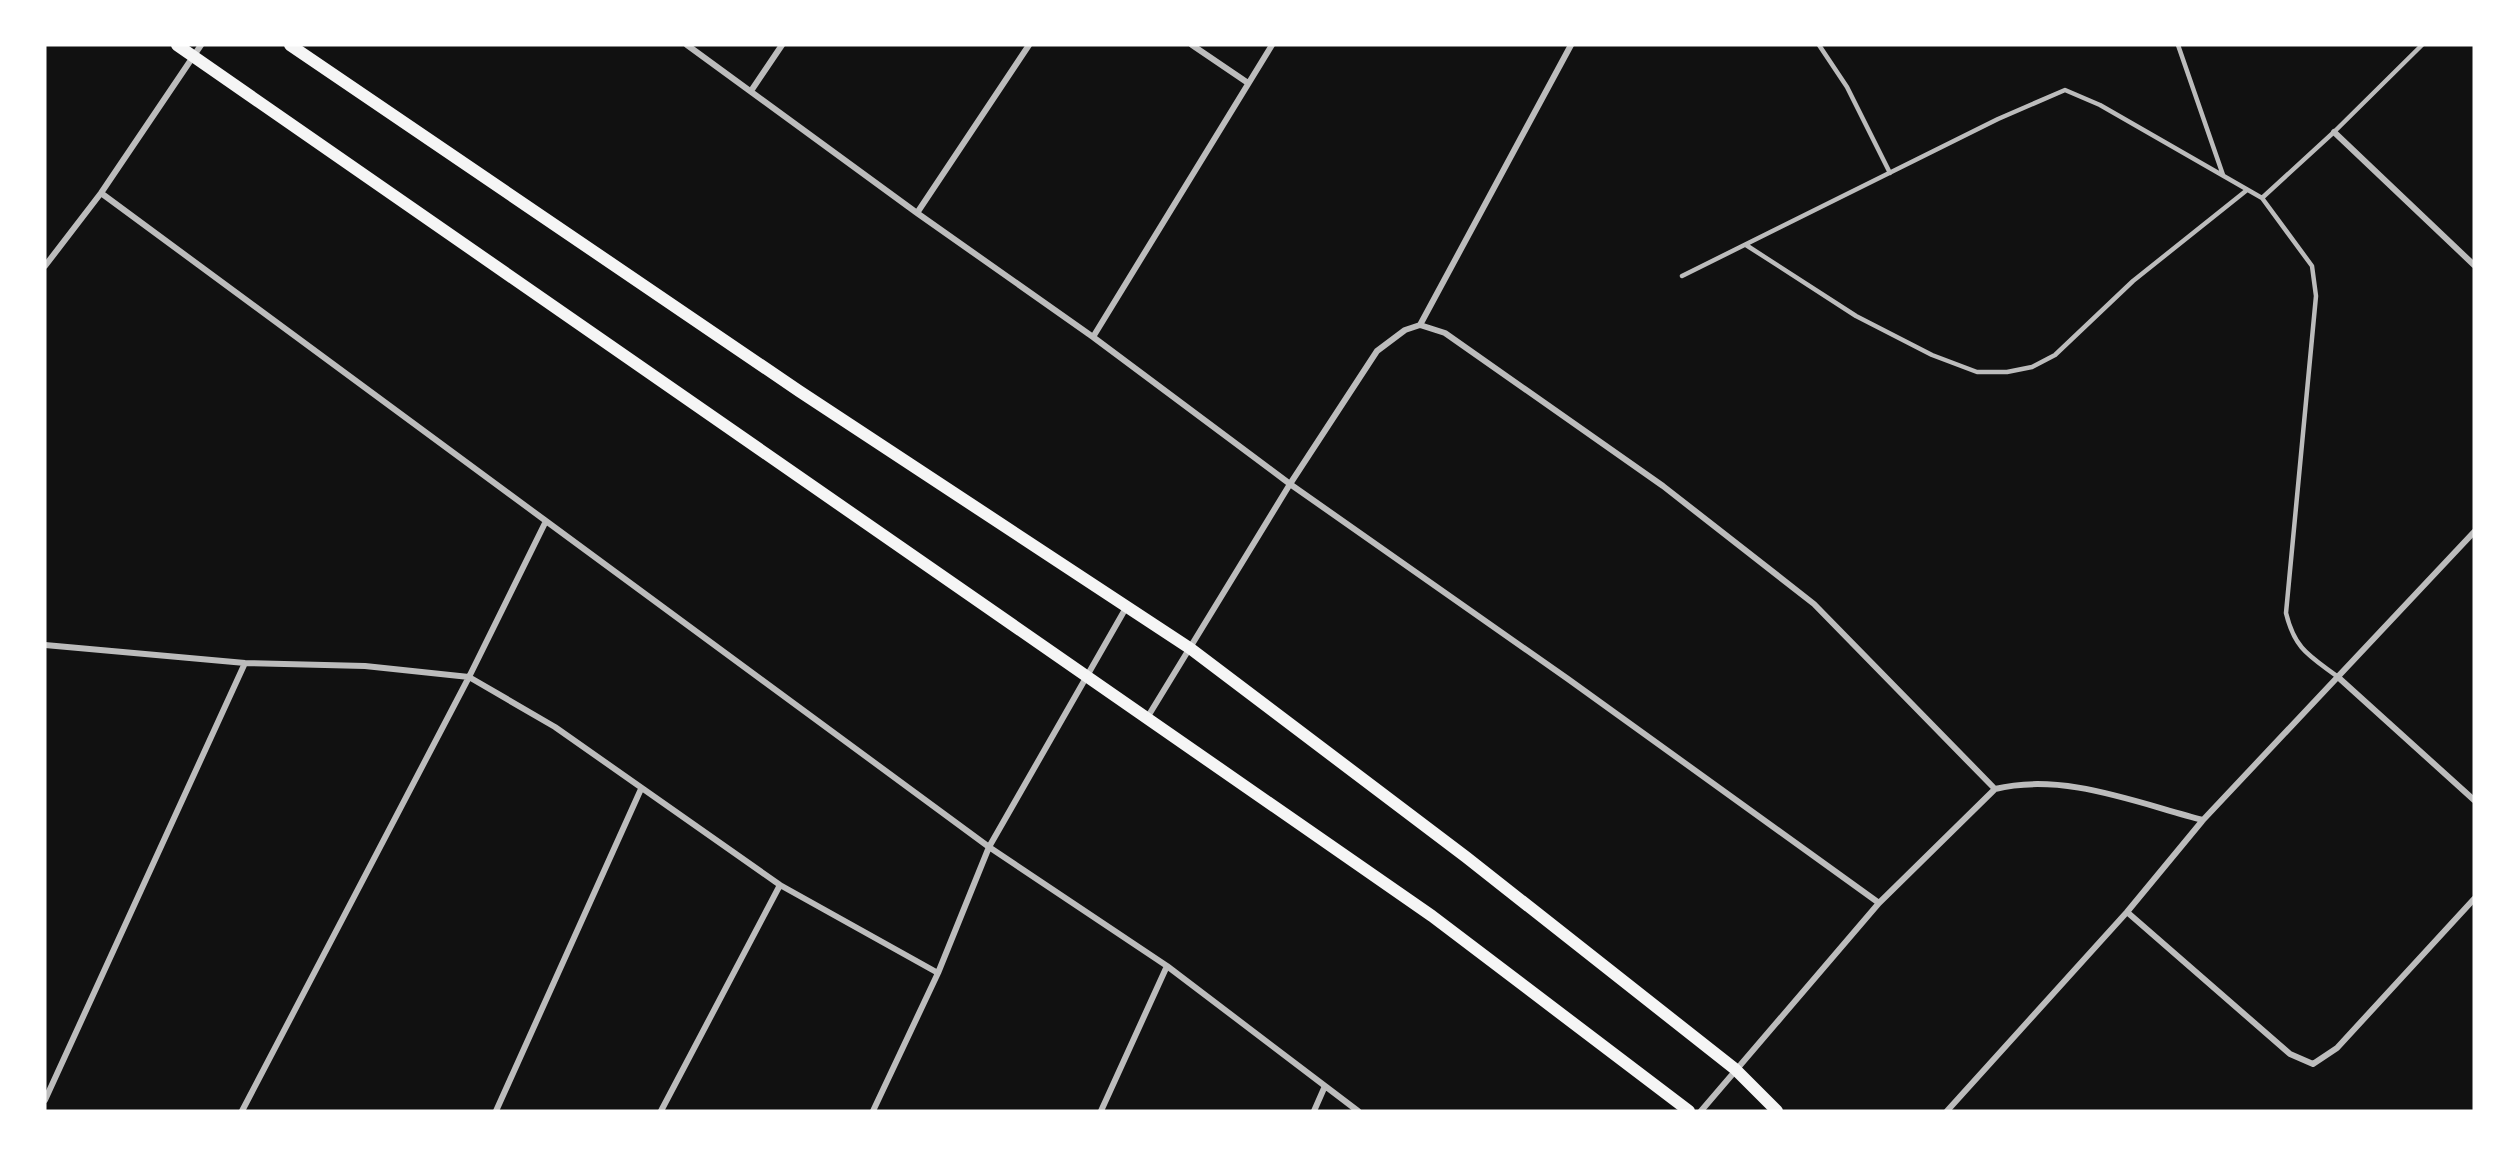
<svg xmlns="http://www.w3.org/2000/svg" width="2519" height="1156" font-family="'Titillium Web',sans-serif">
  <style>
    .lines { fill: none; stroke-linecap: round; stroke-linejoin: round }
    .service { stroke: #bcbcbc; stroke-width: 4.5 }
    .minor { stroke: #bcbcbc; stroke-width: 6 }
    .secondary { stroke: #f5f5f5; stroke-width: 12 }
  </style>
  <rect width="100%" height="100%" fill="#111"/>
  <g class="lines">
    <path class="service" d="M1819 45 1847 87 1890 173
      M2178 45 2223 175
      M2262 198 2312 266 2316 296 2286 613C2295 650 2310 656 2338 677
      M1746 245 1856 316 1932 355 1977 372H2007L2032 367 2055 355 2133 281 2247 190
      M1682 276 1998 119 2065 90 2100 105 2262 198 2334 132 2422 45"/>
    <path class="minor" d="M687 45 917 213 1093 337 1290 484 1568 679 1879 903
      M1192 45 1248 83
      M751 91 782 45
      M2334 132 2474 265
      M101 193 546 521
      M917 213 1029 45
      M45 266 101 193 201 45
      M1420 325 1571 45
      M1093 337 1272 45
      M45 645 245 663 365 666 469 677 555 727 780 885 938 973
      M2339 678 2474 800
      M1147 718 1290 484 1377 351 1405 330 1420 325 1445 333 1663 486 1814 604 1995 789
      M2127 912 2290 1054 2313 1064 2337 1048 2474 899
      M45 1100 245 663
      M242 1111 469 677 546 521 989 847 1167 966 1358 1111
      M496 1111 641 789
      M661 1111 780 885
      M873 1111 938 973 989 847 1127 606
      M1101 1111 1167 966
      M1314 1111 1325 1086
      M1701 1111 1879 903 1995 789C2063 772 2137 803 2203 820
      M1947 1111 2127 912 2203 820 2474 532"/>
    <path class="secondary" d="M177 45 1432 916 1689 1111
      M290 45 799 391 1191 649 1466 857 1735 1069 1777 1111"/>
  </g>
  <rect width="2519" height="1156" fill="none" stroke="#ffffff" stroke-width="93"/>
</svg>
